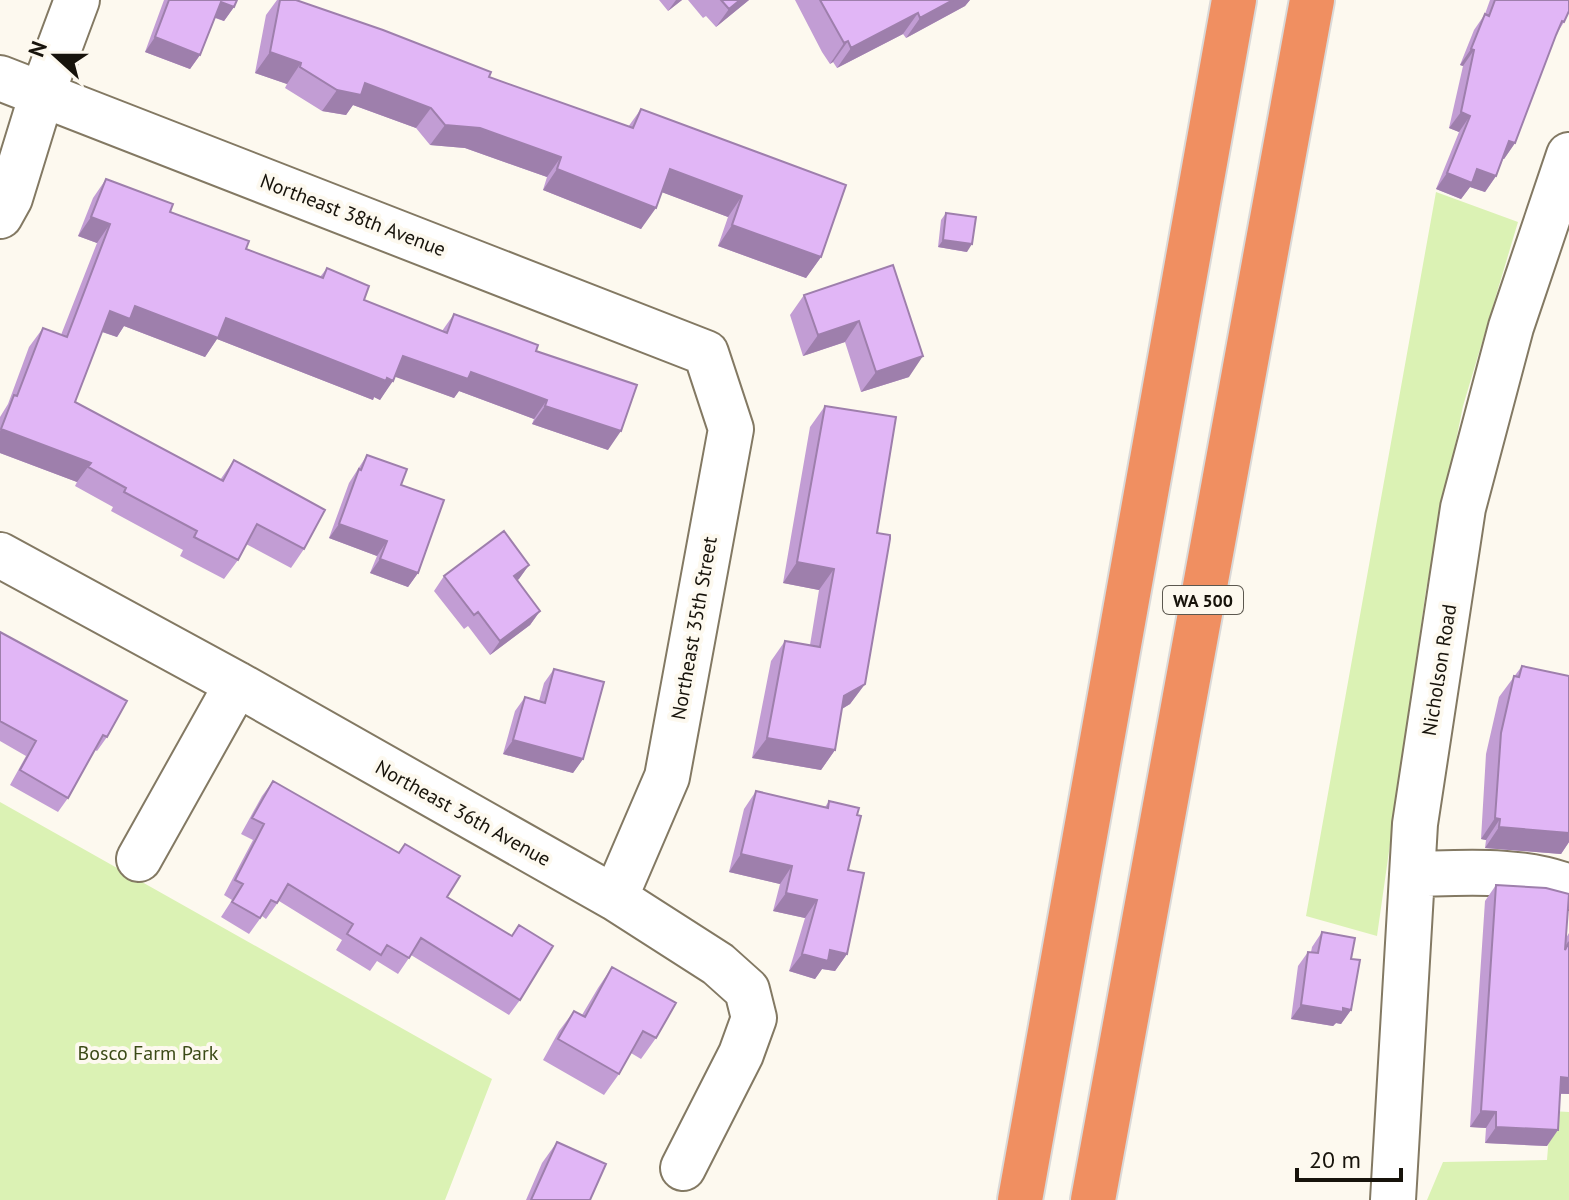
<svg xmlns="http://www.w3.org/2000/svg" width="1569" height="1200" font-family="'PT Sans',sans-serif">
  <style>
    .green { fill: #dbf2b4 }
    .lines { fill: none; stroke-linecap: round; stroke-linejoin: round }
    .minor-casing { stroke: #837963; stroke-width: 48 }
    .highway-casing { stroke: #dad9d8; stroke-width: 48 }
    .minor { stroke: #fff; stroke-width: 44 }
    .highway { stroke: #f08f61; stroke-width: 44 }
    .wall { fill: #c29dd4 }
    .shaded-wall { fill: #9e7fac }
    .building { fill: #e1b6f6; stroke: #9e7fac; stroke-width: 2 }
    .labels { text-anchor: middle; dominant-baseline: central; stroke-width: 8; stroke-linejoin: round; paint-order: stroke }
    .shield { fill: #fdf9ef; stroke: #5c584f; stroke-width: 2 }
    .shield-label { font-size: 18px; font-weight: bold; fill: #17130b }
    .street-label { font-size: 20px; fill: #17130b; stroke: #fdf9ef }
    .park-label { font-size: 20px; fill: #3b4a17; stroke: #fdf9ef }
  </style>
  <rect width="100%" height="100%" fill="#fdf9ef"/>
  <path class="green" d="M1436 192 1518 222 1463 406 1426 590 1377 936 1306 916Z
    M0 802 492 1079 445 1200H0Z
    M1551 1111 1569 1112V1200H1427L1443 1162 1547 1160Z"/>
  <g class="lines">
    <defs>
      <path id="minor" d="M0 78 706 353 731 429 667 777 615 898
        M0 216 10 198 42 94 77 0
        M0 555 237 684 615 898 718 964 747 990 754 1018 741 1054 683 1168
        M139 859 237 684
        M1412 874C1464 873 1520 868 1569 887
        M1393 1200 1415 824 1463 508 1511 327 1569 155"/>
      <path id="highway" d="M1020 1200 1234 0
        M1093 1200 1312 0"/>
    </defs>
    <use href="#minor" class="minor-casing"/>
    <use href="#highway" class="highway-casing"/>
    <use href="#minor" class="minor"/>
    <use href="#highway" class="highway"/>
  </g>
  <path class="wall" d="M164 0H237L234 7 224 21 215 18 200 55 190 69 145 52Z
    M277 0H296L489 77 628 127 641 109 821 257 806 278 718 246 728 217 662 192 641 229 543 190 547 177 465 148 430 145 416 128 353 105 346 115 322 111 285 88 287 84 255 73 266 15Z
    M659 0H682L668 11Z
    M688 0H749L716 27 706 16 703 18Z
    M795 0H970L965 6 906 38 903 34 837 68 833 62 830 64 822 52Z
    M1490 0H1569L1564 22 1556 35 1515 143 1504 159H1503L1496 176 1485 192 1470 187 1461 199 1436 189 1459 132 1449 128 1463 66 1460 65 1474 30 1485 14Z
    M106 179 246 249 320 277 327 268 364 300 442 331 454 314 536 351 608 450 532 424 534 419 459 391 454 398 395 376 380 400 374 397 373 400 217 339 205 357 124 326 117 337 102 332 75 402 220 480 234 460 304 549 291 568 246 544 238 560 224 579 180 556 183 550 111 511 113 507 75 486 77 482 0 453V417L8 404 29 347 43 328 61 335 97 243 78 236 93 198Z
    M946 213 967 252 938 247 941 220Z
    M893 265 909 377 861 392 845 342 803 356 790 315 804 295Z
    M825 406 877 533 865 684 850 704 842 709 835 750 821 770 752 758 771 661 785 641 810 645 819 590 783 583 810 427Z
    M367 455 401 485 418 573 408 587 370 573 377 556 329 538 349 483Z
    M529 565 517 581 540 611 530 625 490 655 468 626 464 629 434 591 444 576Z
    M0 632 107 737 97 751 95 750 68 798 58 812 10 785 26 756 0 741Z
    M1522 666 1569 833V842L1561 854 1485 848 1486 840 1481 839 1486 754 1499 697Z
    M554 669 583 759 573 773 503 754 515 711 525 697 539 701 544 683Z
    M273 781 447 897 511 936 519 925 520 1000 509 1015 411 955 398 974 377 961 370 971 336 950 342 940 279 901 266 919 262 916 249 934 221 917 232 900 224 895 253 840 241 834 262 796Z
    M756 791 825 807 829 801 848 870 847 954 835 971 822 969 815 979 789 971 805 918 773 911 780 884 729 872 744 809Z
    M1496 885 1566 938 1569 933V1094H1560L1547 1146 1485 1143 1486 1128 1470 1127 1485 901Z
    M1322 932 1351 959V1010L1341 1024 1336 1023 1333 1026 1291 1019 1298 966 1308 952H1311L1312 947Z
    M612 967 656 1038 641 1059 631 1053 619 1074 604 1095 543 1060 559 1031 574 1011 582 1015 598 988Z
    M557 1142 590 1200H526L542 1163Z"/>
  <path class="shaded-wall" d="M676 0H682L668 11Z
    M740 0H749L716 27 729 9Z
    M953 0H970L965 6 906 38 920 18Z
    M221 2 234 7 224 21 211 16Z
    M918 13 903 34 837 68 851 48Z
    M155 37 200 55 190 69 145 52Z
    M848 41 833 62 830 64 844 43Z
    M1471 49 1474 50 1463 66 1460 65Z
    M270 52 301 63 287 84 255 73Z
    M365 83 431 108 416 128 353 105 346 115 322 111 337 90Z
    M1461 112 1470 116 1459 132 1449 128Z
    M445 125 480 128 561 157 547 177 465 148 430 145Z
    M1509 141 1515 143 1504 159 1498 157Z
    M557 169 656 208 641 229 543 190Z
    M670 169 742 196 728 217 656 190Z
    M1477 169 1496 176 1485 192 1470 187 1461 199 1436 189 1447 173Z
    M91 217 110 224 97 243 78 236Z
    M732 225 821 257 806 278 718 246Z
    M943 240 972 244 967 252 938 247Z
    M135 306 226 318 393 381 380 400 374 397 373 400 217 339 205 357 124 326 117 337 97 330 110 311Z
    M859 321 845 342 803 356 818 335Z
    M403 356 471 372 547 400 534 419 459 391 454 398 390 375Z
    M923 356 909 377 861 392 876 372Z
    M545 406 621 431 608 450 532 424Z
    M1 429 91 463 77 482 0 453V431Z
    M339 524 387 541 377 556 329 538Z
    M380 559 418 573 408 587 370 573Z
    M797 562 834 569 819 590 783 583Z
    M529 565 519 579 504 591 514 576Z
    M540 611 530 625 490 655 500 641Z
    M865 684 850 704 830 716 844 696Z
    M767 738 835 750 821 770 752 758Z
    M513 740 583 759 573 773 503 754Z
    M1495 818 1500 819 1486 840 1481 839Z
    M1499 827 1569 833V842L1561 854 1485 848Z
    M741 854 792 866 780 884 729 872Z
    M786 893 817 900 805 918 773 911Z
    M830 950 847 954 835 971 822 969 815 979 789 971 802 954Z
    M1301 1005 1351 1010 1341 1024 1336 1023 1333 1026 1291 1019Z
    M1561 1077 1569 1078V1094L1550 1093Z
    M1481 1111 1496 1112 1486 1128 1470 1127Z
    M1496 1127 1558 1130 1547 1146 1485 1143Z"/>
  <path class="building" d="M169 0H237L234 7 221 2 200 55 155 37Z
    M280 0H296L383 30 491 72 489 77 633 128 641 109 846 185 821 257 732 225 742 196 670 169 656 208 557 169 561 157 480 128 445 125 431 108 365 83 361 95 337 90 300 67 301 63 270 52Z
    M721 0H740L729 9Z
    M820 0H953L920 18 918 13 851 48 848 41 844 43Z
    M1495 0H1569V11L1564 22 1562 21 1556 35 1515 143 1509 141 1496 176 1477 169 1472 183 1447 173 1470 116 1461 112 1474 50 1471 49 1485 14 1489 16Z
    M106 179 173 204 170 212 249 241 246 249 323 278 327 268 369 286 364 300 447 333 454 314 538 345 536 351 637 385 621 431 545 406 547 400 471 372 468 379 403 356 393 381 387 378 386 381 226 318 218 338 135 306 130 319 110 311 75 402 223 481 234 460 325 510 304 549 257 524 238 560 194 537 197 531 124 492 126 488 88 467 91 463 1 429 14 395 17 396 43 328 67 337 110 224 91 217Z
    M946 213 976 217 972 244 943 240Z
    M893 265 923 356 876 372 859 321 818 335 804 295Z
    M825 406 896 417 877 533 890 535V539L865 684 844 696 835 750 767 738 785 641 820 647 834 569 797 562Z
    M367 455 407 469 401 485 444 500 418 573 380 559 387 541 339 524 359 469 361 470Z
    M504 531 529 565 514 576 540 611 500 641 478 612 474 615 444 576Z
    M0 632 127 701 107 737 103 735 68 798 20 770 36 741 0 721Z
    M1522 666 1569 676V833L1499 827 1500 819 1495 818 1501 733 1514 676 1519 677Z
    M554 669 604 682 583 759 513 740 525 697 545 703Z
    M273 781 399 853 405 844 434 861 460 876 447 897 512 936 519 925 553 946 520 1000 421 938 409 958 387 945 381 955 347 934 353 924 288 884 277 903 271 900 260 918 232 902 243 884 235 880 264 824 252 818Z
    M756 791 828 808 829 801 859 808 857 815 861 816 848 870 864 873 847 954 830 950 828 961 802 954 817 900 786 893 792 866 741 854Z
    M1496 885 1546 888 1569 894 1565 950 1569 942V1078L1561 1077 1558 1130 1496 1127V1112L1481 1111Z
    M1322 932 1355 938 1351 959 1360 960 1351 1010 1343 1008V1012L1301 1005 1308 952 1318 953Z
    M612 967 676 1003 656 1038 643 1031 619 1074 558 1039 574 1011 585 1017Z
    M557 1142 606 1164 590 1200H531Z"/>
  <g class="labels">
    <rect class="shield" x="1163" y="586" width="80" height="28" rx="6"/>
    <g class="shield-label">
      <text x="1203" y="600">WA 500</text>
    </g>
    <g class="street-label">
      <text transform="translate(353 215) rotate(21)">Northeast 38th Avenue</text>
      <text transform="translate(694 628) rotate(-80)">Northeast 35th Street</text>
      <text transform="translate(1439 670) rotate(-81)">Nicholson Road</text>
      <text transform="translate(463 813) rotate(29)">Northeast 36th Avenue</text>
    </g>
    <g class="park-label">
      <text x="148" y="1053">Bosco Farm Park</text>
    </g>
  </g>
  <g transform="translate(56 56) rotate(291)" stroke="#fdf9ef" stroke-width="6" paint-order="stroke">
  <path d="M0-6L14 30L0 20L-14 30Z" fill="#17130b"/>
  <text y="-12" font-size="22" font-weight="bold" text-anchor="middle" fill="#17130b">N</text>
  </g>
  <path d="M1297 1168v12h104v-12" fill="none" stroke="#17130b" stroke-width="4"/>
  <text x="1309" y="1168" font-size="24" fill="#17130b" stroke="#fdf9ef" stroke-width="6" paint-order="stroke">20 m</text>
</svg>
